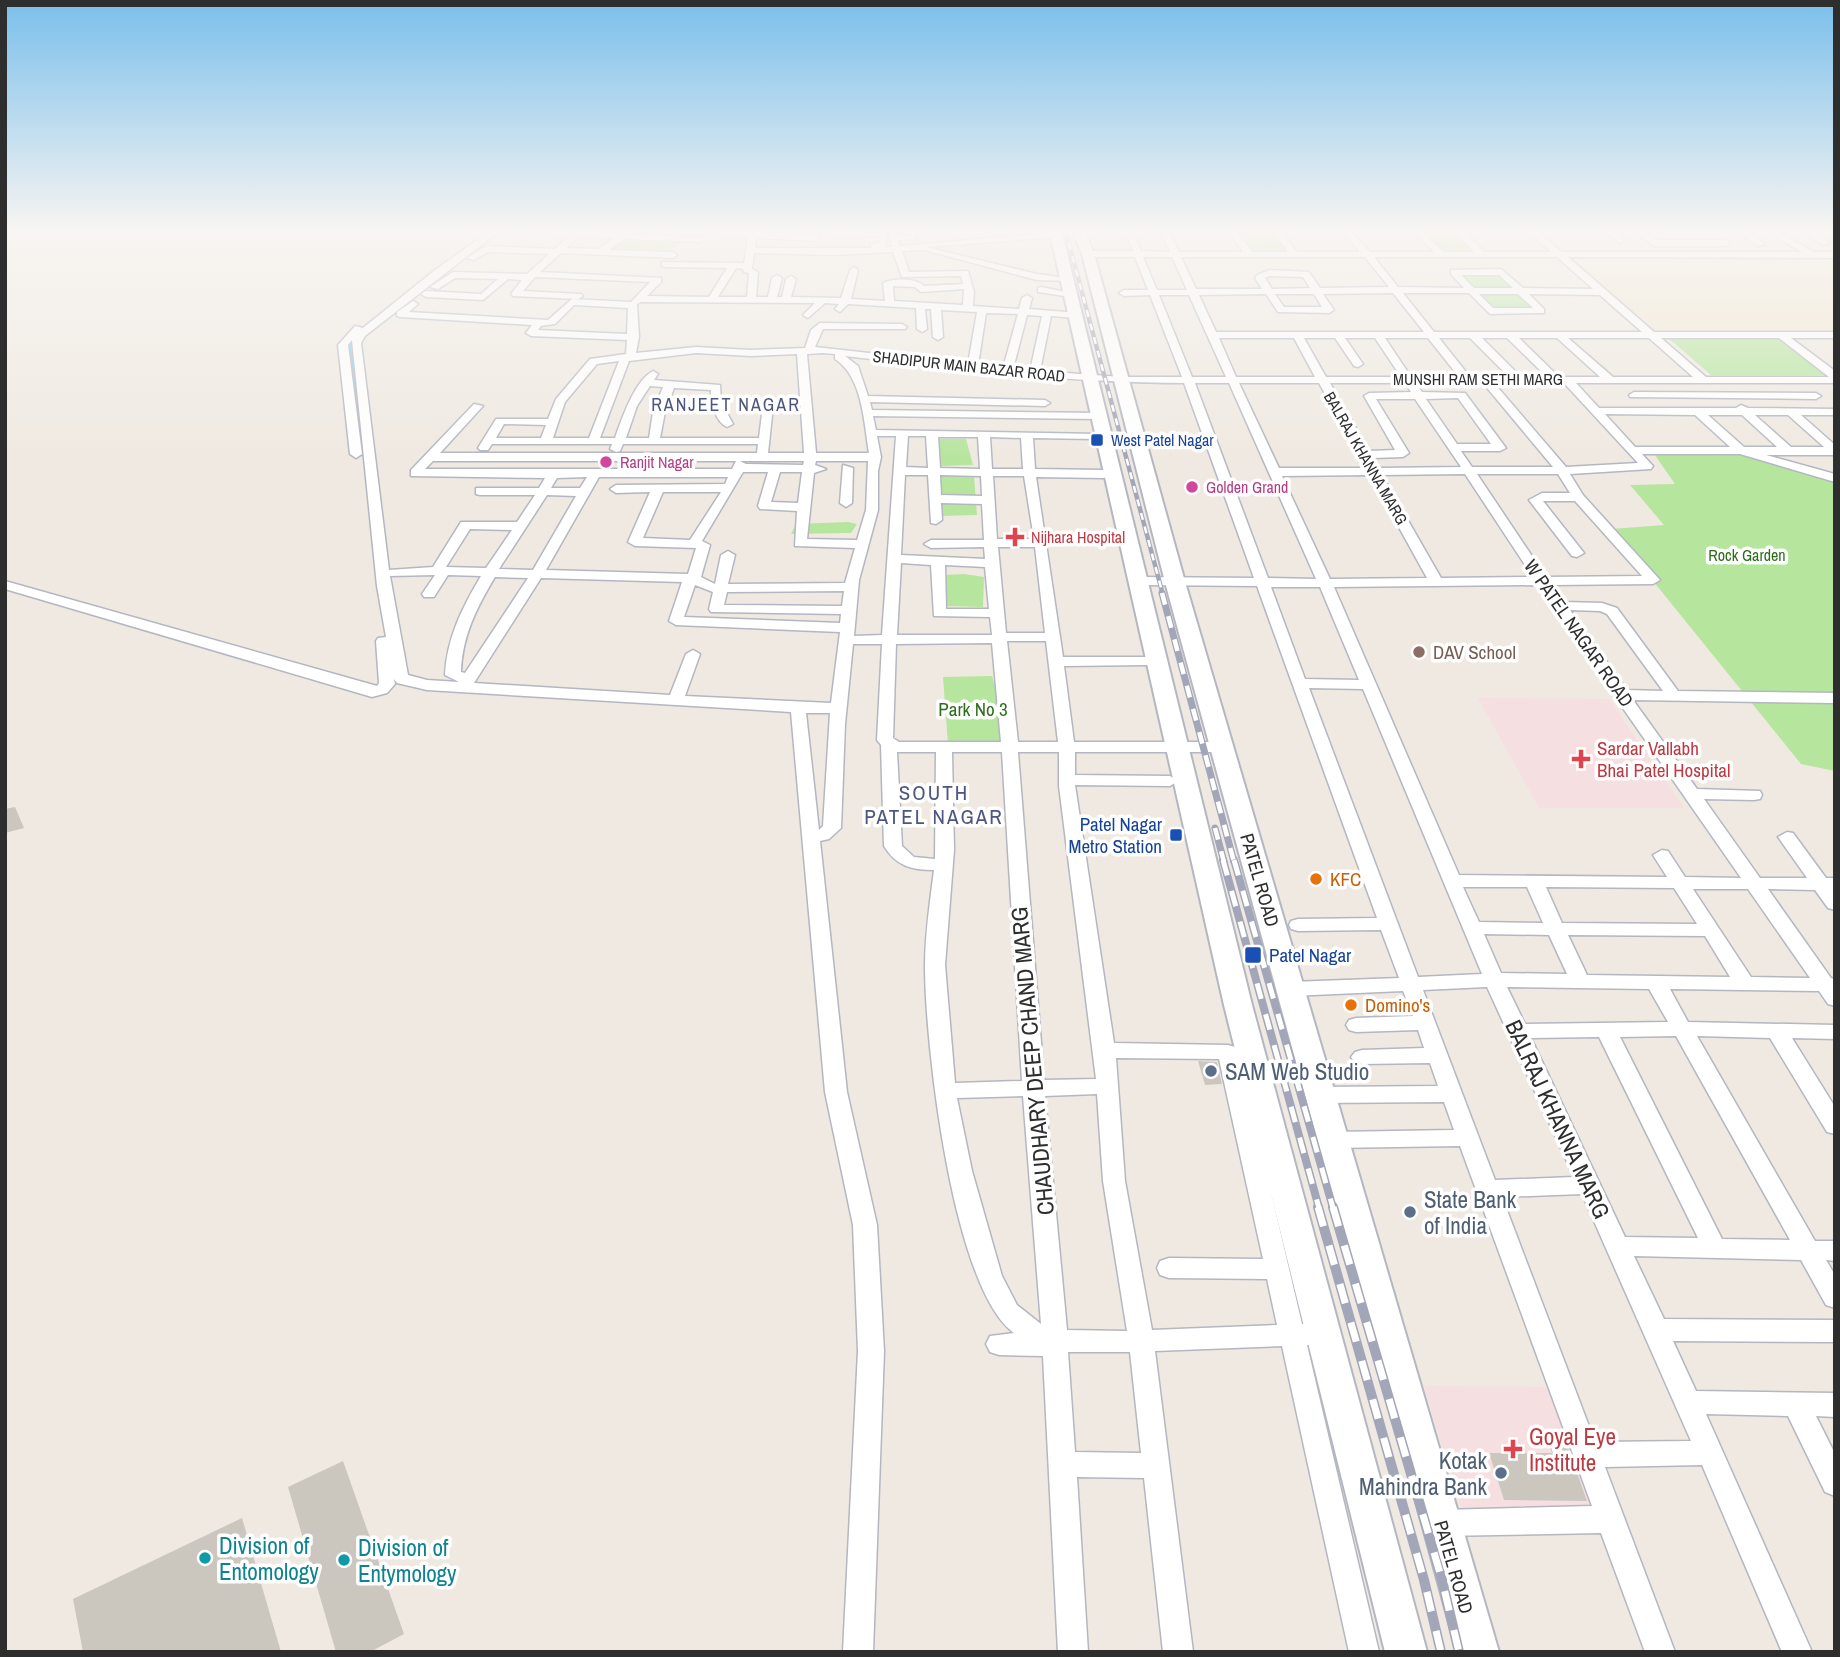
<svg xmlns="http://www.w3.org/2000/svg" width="1840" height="1657" font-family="'Archivo Narrow',sans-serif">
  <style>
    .education { fill: #f0e6d1 }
    .medical { fill: #f5dfe0 }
    .green { fill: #b6e59e }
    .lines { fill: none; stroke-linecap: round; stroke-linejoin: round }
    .stream { stroke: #75cff0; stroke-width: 2.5 }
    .building { fill: #cbc7bf }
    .street-casing { stroke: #b4b7c1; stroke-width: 3 }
    .secondary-casing { stroke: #b4b7c1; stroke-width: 4 }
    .street { fill: #fff; fill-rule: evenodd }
    .secondary { fill: #fff; fill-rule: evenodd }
    .rail-far3-casing { stroke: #a3a6b8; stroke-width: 4.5 }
    .rail-far2-casing { stroke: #a3a6b8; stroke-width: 7 }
    .rail-far1-casing { stroke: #a3a6b8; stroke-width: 8 }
    .rail-casing { stroke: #a3a6b8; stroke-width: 10 }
    .rail-far3 { stroke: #fff; stroke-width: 2.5; stroke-dasharray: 7; stroke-linecap: butt }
    .rail-far2 { stroke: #fff; stroke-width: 4.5; stroke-dasharray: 12; stroke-linecap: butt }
    .rail-far1 { stroke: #fff; stroke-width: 5; stroke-dasharray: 16; stroke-linecap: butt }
    .rail { stroke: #fff; stroke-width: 7; stroke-dasharray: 20; stroke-linecap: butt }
    .transit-dot { fill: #1a4fb4; stroke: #fff; stroke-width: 2.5 }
    .hotel-dot { fill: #d1479c; stroke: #fff; stroke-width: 2.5 }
    .health-dot { fill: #e0444e; stroke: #fff; stroke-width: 2.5 }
    .education-dot { fill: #8d6e63; stroke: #fff; stroke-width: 2.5 }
    .food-dot { fill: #e8710a; stroke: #fff; stroke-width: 2.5 }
    .service-dot { fill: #5c6f8a; stroke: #fff; stroke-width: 2.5 }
    .culture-dot { fill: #0f9aa8; stroke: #fff; stroke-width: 2.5 }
    .labels { text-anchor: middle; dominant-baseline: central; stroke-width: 7; stroke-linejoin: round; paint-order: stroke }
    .far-street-label { font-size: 16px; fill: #2e2e2e; stroke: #fff }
    .far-transit-label { font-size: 16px; fill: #164399; stroke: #fff; text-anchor: start }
    .far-hotel-label { font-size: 16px; fill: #b23c85; stroke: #fff; text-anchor: start }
    .far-health-label { font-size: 16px; fill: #be3a42; stroke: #fff; text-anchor: start }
    .far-park-label { font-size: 16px; fill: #2c6e1b; stroke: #fff }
    .far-neighbourhood-label { font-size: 18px; letter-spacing: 2px; fill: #4d5680; stroke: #fff }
    .street-label { font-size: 19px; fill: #2e2e2e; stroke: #fff }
    .education-label { font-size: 19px; fill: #785e54; stroke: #fff; text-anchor: start }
    .park-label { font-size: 19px; fill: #2c6e1b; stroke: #fff }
    .health-label { font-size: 19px; fill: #be3a42; stroke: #fff; text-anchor: start }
    .transit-label { font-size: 19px; fill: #164399; stroke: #fff; text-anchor: end }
    .food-label { font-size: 19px; fill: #c56008; stroke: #fff; text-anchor: start }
    .neighbourhood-label { font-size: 21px; letter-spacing: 2px; fill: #4d5680; stroke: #fff }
    .near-street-label { font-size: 23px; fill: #2e2e2e; stroke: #fff }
    .near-service-label { font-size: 23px; fill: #4e5e75; stroke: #fff; text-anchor: start }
    .near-health-label { font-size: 23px; fill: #be3a42; stroke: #fff; text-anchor: start }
    .near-culture-label { font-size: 23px; fill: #0d838f; stroke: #fff; text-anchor: start }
  </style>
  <rect width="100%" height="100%" fill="#efe9e1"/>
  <path class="education" d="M1567 255 1835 256V331L1655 330Z"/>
  <path class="medical" d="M1478 698 1609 699 1684 808H1539Z
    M1424 1386 1558 1387 1605 1511H1462Z"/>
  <path class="green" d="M1239 229H1271L1288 252H1255Z
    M1420 229H1453L1477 252H1443Z
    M622 238 683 242 663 253 606 250Z
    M1500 272 1519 289 1474 290 1456 273Z
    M1478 294H1520L1537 309 1494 310Z
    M1667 337H1775L1825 375H1711Z
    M935 439H966L973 465 938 466Z
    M1650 448 1741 451 1835 478V771L1801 764 1611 529 1664 525 1630 485 1675 484Z
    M938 476H974L977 515 941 516Z
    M848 522 857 524 851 533 791 534 796 524Z
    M964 574 984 577 983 607 939 606 942 575Z
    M992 676 1000 705 1005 744 948 743 943 677Z"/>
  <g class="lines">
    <path class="stream" d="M480 238 493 229
      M355 337 350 347 364 458"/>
  </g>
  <path class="building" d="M15 807 24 828 5 833V809Z
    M1198 1061 1217 1062 1222 1084 1205 1085Z
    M1548 1442H1566L1587 1501 1504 1500 1489 1453H1552Z
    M343 1461 404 1634 370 1652H336L288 1487Z
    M242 1518 281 1652H83L73 1599Z"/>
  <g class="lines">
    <defs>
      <path id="street" d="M493 229H502L365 336 361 343 389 570 433 567 461 522H517L535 495H480L476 494V488H539L545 478 411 476V470L474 404 483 406 440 453H757L758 444H623L620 451 616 452 610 449 612 444H492L488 450H480L478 448 496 419H548L556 399 590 359 626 354 627 340 531 336 526 333 532 325 400 317 397 316V312L413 301 418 304 409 312 548 320 572 299 631 302 650 282 535 277 523 291 581 294 583 296 578 299 513 296 511 294 522 280 508 279 483 300 426 297 421 294 426 291 481 294 498 279 455 278 438 289 430 287 453 272 527 274 549 254 488 252 474 260 467 258 486 246 555 249 569 236 522 233 524 229 620 233 625 229H633L629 234 704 237 701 242 624 239 609 250 673 252 677 255 673 258 561 253 540 272 661 278V282L647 296 709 297 727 268 665 267 662 266V262L744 263 748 238 710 233 712 229 815 235 819 238 815 241 756 238 755 248H871V244L879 243 880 237 822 234 819 230 887 233 885 247H892L889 229H897V235H909L906 229H914L917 239 898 240 900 246 1057 232 1060 237 926 247 1037 274 1073 279 1071 281 1037 280 924 250 902 251 909 272 968 271 974 292 973 306 1019 309 1022 298 1027 295 1032 298 1029 309 1079 313V317L1076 318 1051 316 1040 371 1121 377H1182L1150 295 1124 296 1119 293 1124 290H1148L1135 257H1088L1084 254 1088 251H1133L1124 229H1132L1141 251 1170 252 1160 229H1168L1179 252H1243L1227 229H1235L1252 252H1288L1272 229H1280L1297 252H1360L1340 229H1348L1370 252H1434L1411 229H1419L1444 252H1474L1454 229H1462L1484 252H1551L1526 229H1535L1562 252H1802L1773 235 1776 231 1814 252H1835V258L1568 257 1654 332H1835V338H1791L1835 371V383H1576L1599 408H1736L1741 405 1748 408 1835 409V415H1801L1835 445V455H1766L1835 474V482L1740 454H1642L1653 466 1651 469 1570 474 1583 495 1660 580 1653 584 1552 585 1564 602 1602 603 1617 608 1678 691 1835 693V703L1633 700 1697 789 1760 791 1762 795 1760 799 1754 800 1704 799 1760 878H1807L1778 837 1787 832 1793 833 1826 878H1835V910L1828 908 1815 890 1768 889 1831 978 1835 979V1006L1828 1004 1819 991 1670 989 1688 1022 1835 1025V1039L1792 1038 1835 1107V1134L1827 1132 1770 1038 1697 1036 1815 1241H1835V1261L1826 1260 1835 1275V1308L1826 1305 1801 1260 1634 1256 1664 1319 1835 1320V1342L1673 1341 1696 1391 1835 1393V1417L1816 1416 1835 1454V1496L1825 1492 1788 1416 1706 1414 1812 1652H1782L1702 1465 1605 1467 1675 1652H1645L1601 1533 1441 1536 1431 1532 1427 1523 1431 1514 1441 1510 1592 1506 1460 1146 1333 1148 1325 1146 1322 1140 1325 1134 1333 1132 1454 1130 1444 1102 1320 1103 1312 1101 1309 1095 1312 1089 1320 1087 1438 1086 1430 1063 1362 1064 1355 1062 1351 1057 1355 1052 1362 1050 1424 1048 1418 1030 1356 1032 1349 1030 1346 1025 1349 1020 1356 1018 1413 1016 1403 991 1291 996 1284 994 1281 989 1284 984 1291 982 1399 978 1381 930 1298 931 1291 929 1289 925 1291 921 1298 919 1377 918 1257 586 1140 585 1133 581 1140 577 1254 578 1184 383C1070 383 958 369 845 356L858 366 868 396 1045 400 1050 403 1045 406 870 402 872 410 1100 413 1106 416 1100 419 873 416 876 430 1099 434 1101 436 1095 439 1033 438 1035 469 1104 470 1110 474 1104 478 1036 477 1063 657H1147L1154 661 1147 665 1064 666 1074 742H1222L1230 747 1222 752H1075V775L1170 776 1178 781 1170 786 1075 785 1114 1043 1228 1045 1235 1047 1238 1052 1302 1324 1324 1323 1333 1326 1337 1334 1333 1342 1307 1345 1379 1652H1349L1282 1346 1155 1351 1193 1652H1163L1144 1478 1077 1477 1088 1652H1058L1043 1356 999 1355 990 1352 986 1344 990 1336 1014 1333C952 1288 925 1042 925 966 925 934 930 902 934 870 912 870 896 866 884 846L881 745 877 740 882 644H853L845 724 841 828 829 839 820 841 847 1092 877 1225 884 1351 873 1652H843L858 1351 853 1225 825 1092 791 712 427 690 397 683 394 679 395 684 387 693 372 697 5 589V581L377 686 379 683 376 641 378 638 386 637 377 586 352 340 348 345 362 454 356 458 350 454 338 345 355 326 363 328 435 270ZM578 237 614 238 598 249 566 248ZM893 252 902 277 961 276 963 284 924 286C917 278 893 278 883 283L885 301 851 299 858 270 854 267 850 270 841 298 791 297 796 279 791 276 786 279 782 297H777L782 278 777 275 772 278 768 297H756L758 272 752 269 754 253 833 255ZM1143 257H1172L1187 290H1157ZM1181 257H1365L1389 287 1320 288 1309 272 1270 270 1257 275 1255 278 1262 289H1196ZM1374 257H1557L1593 289 1523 288 1501 269 1451 270V274L1464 288 1398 287ZM736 268 743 269 744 272 749 273 747 297H718ZM1461 275H1499L1513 288H1474ZM1270 276 1303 277 1310 288 1272 289 1265 278ZM893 286 915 287 921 292 964 289 963 305 894 301ZM1393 293 1424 332H1216L1199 295 1266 294 1278 312 1329 313 1334 310 1323 294ZM1403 293H1469L1490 314 1544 313V309L1529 294 1600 295 1642 332H1434ZM1275 294H1314L1322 307H1284ZM1479 294H1518L1533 308H1493ZM1159 295H1189L1226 377H1192ZM641 302 815 303 803 315 808 318 825 303 839 304 835 309 840 312 848 304 916 308 917 329 922 332 927 329 925 309H931L933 337 938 340 943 337 941 310 977 312 968 364 815 347 823 329H905L907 327 902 324 820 323 811 330 805 348 751 350 696 347 636 353 639 337 637 304ZM574 305 628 308 627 334 538 330 541 326 555 324ZM986 313 1018 314 1003 368 978 365ZM1027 315 1042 316 1030 371 1013 369ZM1219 338H1294L1315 377H1236ZM1304 338H1335L1354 366 1358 367 1363 364 1345 338H1375L1401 377H1326ZM1385 338H1428L1459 377H1411ZM1439 338H1470L1509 377H1470ZM1482 338H1507L1547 377H1521ZM1519 338H1557L1600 377H1559ZM1568 338H1649L1693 377H1613ZM1661 338H1779L1829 377H1706ZM696 353 751 356 797 354 804 453H768L773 406 768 403 763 406 759 438H660L665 412 674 388 711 390C711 403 715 421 727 427L733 424 721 402 720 385 654 380 658 374 653 371C635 380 622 418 615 438H600L629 361ZM823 353 835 354V359C863 377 864 424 869 453H816L807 354ZM619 361 589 438H553L565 402 597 364ZM1195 383H1229L1316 579 1268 578ZM1239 383H1319L1366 468H1279ZM1330 383H1405L1411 392 1369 393 1364 396 1395 450 1369 451ZM1416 383H1483L1553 467H1472L1461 451H1500L1506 448 1465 393 1422 392ZM1494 383H1564L1638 463 1566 467ZM650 386 663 387 653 412 649 438H626L637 406ZM1458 398 1491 444H1457L1426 399ZM1376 399H1415L1461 467 1378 468 1372 458 1403 457 1409 453ZM1605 414 1695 415 1730 447H1635ZM1708 415H1742L1777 447H1744ZM1755 415H1788L1824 447H1791ZM504 424 546 425 541 438H496ZM877 436H896L882 635 854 636 859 580 878 510V471L881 457ZM908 436H926L928 468 906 467ZM938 437H978L980 469 940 468ZM990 437 1021 438 1023 469H992ZM433 461H740H736L732 469H425ZM740 461H804L803 465 746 464ZM816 461H868L866 510 857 540 807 539 814 473 826 469 815 465ZM743 472H768L758 506 760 509 797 511 795 546 855 548 845 583 728 584 735 555 728 551 721 555 715 584 701 577 710 545 702 541ZM780 472H802L798 503 771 502ZM1465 474 1533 577 1441 578 1382 475ZM1477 474H1558L1570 493H1542L1529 500 1572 556 1577 557 1584 553 1543 501H1575L1642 576 1546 577ZM905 475H928L931 523 936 524 942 520 941 503 982 504 984 540H931L924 544 931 548 984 547 985 559 901 555ZM940 475 981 476 982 496 941 495ZM1370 475 1427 578 1330 579 1282 476ZM993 476H1024L1034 539H997ZM587 477 580 488H551L557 478ZM599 477H728L725 484 616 485 610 489 616 493 650 492 628 542 635 546 696 548 688 574 546 570ZM663 492H721L690 540 643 538ZM547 495 576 496 533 570 499 569ZM470 529 512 530 486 568 446 567ZM998 547H1035L1045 633H1006ZM901 563 931 565 934 616 990 617 992 635H897ZM945 565 985 567 989 609H946ZM435 575 422 594 424 597H434L448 575 481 576C462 608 447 638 445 675L459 682 427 680 408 675 390 576ZM495 577 528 578 465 673 461 672C462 636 477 607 495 577ZM541 578 682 582 669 621 676 625 840 632 831 703 685 696 700 654 693 650 686 654 670 695 474 683ZM695 585 713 592 709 609 711 612 841 614 840 623 684 617ZM1538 585 1554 609 1741 878 1685 877 1668 851 1662 850 1653 855 1667 877 1459 875 1334 587ZM1271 587H1320L1359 680 1305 679ZM844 591 842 606 724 605 727 592ZM1570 610 1600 611 1607 614 1663 691 1627 690ZM1007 641H1046L1058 742H1018ZM992 643 1001 742H899L893 738 896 644ZM1309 688 1363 689 1482 974 1418 977ZM806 713H830L823 826 819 830ZM897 752H936L935 859 914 857 902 846ZM952 752H1002L1022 1081 955 1083 945 965 954 850ZM1018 752H1059V786L1096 1079 1044 1080ZM1463 887H1527L1543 923 1479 922ZM1546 887 1674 888 1697 924 1562 923ZM1693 889H1748L1810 978 1751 977ZM1484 934 1549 935 1567 974 1501 973ZM1568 935 1705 936 1730 977 1587 975ZM1487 987 1574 1177 1495 1180 1423 990ZM1507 987 1649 989 1668 1022 1525 1024ZM1676 1036 1790 1240 1722 1239 1620 1037ZM1599 1037 1698 1238 1625 1237 1531 1038ZM1116 1058 1219 1059 1263 1259 1169 1258 1160 1261 1157 1268 1160 1275 1169 1278 1267 1279 1277 1325 1152 1330 1125 1181ZM1097 1094 1103 1181 1127 1331 1067 1330 1045 1096ZM1023 1096 1041 1324 1017 1305 1002 1276 972 1171 957 1098ZM1582 1194 1691 1441 1595 1442 1502 1197ZM1068 1352H1130L1141 1453 1075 1452Z
        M1641 229 1657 240H1726L1730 243 1726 246H1655L1637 234 1619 235 1624 240 1620 243 1608 233Z
        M1742 231H1748L1765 244 1758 246 1742 235Z
        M1807 231H1813L1830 243 1823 245 1807 235Z
        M1041 287 1076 294 1071 297 1038 292V288Z
        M1634 392 1816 393 1821 396 1816 399 1630 397 1629 395Z
        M843 465 853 468 852 503 846 507 840 503Z"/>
      <path id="secondary" d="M1049 229H1061L1252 1005 1427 1652H1385L1224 1005Z
        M1072 229H1084L1094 254 1185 582 1499 1652H1457L1165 582 1082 254Z"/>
    </defs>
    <use href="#street" class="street-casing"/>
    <use href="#secondary" class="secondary-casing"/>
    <use href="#street" class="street"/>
    <use href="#secondary" class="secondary"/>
    <defs>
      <path id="rail-far3" d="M1065 229 1163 595"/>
      <path id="rail-far2" d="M1162 593 1234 862
        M1215 828 1224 862"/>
      <path id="rail-far1" d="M1223 860 1319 1208
        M1234 860 1333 1208"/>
      <path id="rail" d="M1318 1207 1424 1580 1441 1652
        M1333 1207 1442 1580 1459 1652"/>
    </defs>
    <use href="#rail-far3" class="rail-far3-casing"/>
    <use href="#rail-far2" class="rail-far2-casing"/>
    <use href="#rail-far1" class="rail-far1-casing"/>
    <use href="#rail" class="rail-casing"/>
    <use href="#rail-far3" class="rail-far3"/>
    <use href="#rail-far2" class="rail-far2"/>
    <use href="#rail-far1" class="rail-far1"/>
    <use href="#rail" class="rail"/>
  </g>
  <linearGradient id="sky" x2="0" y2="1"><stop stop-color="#7abfeb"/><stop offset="0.5" stop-color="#f8f5f2"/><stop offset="1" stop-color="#f8f5f2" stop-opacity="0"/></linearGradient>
  <rect width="1840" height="461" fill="url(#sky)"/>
  <g class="transit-dot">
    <rect x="1090" y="433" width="14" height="14" rx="3.5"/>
    <rect x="1169" y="828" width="14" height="14" rx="3.5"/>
    <rect x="1244" y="946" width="18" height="18" rx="3.5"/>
  </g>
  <g class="hotel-dot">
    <circle cx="606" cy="462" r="7"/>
    <circle cx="1192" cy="487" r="7"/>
  </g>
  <g class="health-dot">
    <path d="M1011.5 526.5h7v7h7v7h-7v7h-7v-7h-7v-7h7z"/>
    <path d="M1577.5 748.5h7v7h7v7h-7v7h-7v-7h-7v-7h7z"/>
    <path d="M1509.5 1438.5h7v7h7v7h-7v7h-7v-7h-7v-7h7z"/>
  </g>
  <circle class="education-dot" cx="1419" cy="652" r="7"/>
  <g class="food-dot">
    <circle cx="1316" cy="879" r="7"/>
    <circle cx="1351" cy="1005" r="7"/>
  </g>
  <g class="service-dot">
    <circle cx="1211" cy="1071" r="7"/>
    <circle cx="1410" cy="1212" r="7"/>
    <circle cx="1501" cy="1473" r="7"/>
  </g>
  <g class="culture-dot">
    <circle cx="205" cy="1558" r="7"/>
    <circle cx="344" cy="1560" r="7"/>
  </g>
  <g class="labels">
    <g class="far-street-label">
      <text transform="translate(969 366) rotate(6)">SHADIPUR MAIN BAZAR ROAD</text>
      <text x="1478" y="379">MUNSHI RAM SETHI MARG</text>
      <text transform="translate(1366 458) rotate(60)">BALRAJ KHANNA MARG</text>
    </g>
    <g class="far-transit-label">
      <text x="1111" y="440">West Patel Nagar</text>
    </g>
    <g class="far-hotel-label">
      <text x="620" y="462">Ranjit Nagar</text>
      <text x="1206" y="487">Golden Grand</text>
    </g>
    <g class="far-health-label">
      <text x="1031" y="537">Nijhara Hospital</text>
    </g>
    <g class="far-park-label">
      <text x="1747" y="555">Rock Garden</text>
    </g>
    <g class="far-neighbourhood-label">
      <text x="726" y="404">RANJEET NAGAR</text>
    </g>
    <g class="street-label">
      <text transform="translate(1579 633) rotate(55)">W PATEL NAGAR ROAD</text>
      <text transform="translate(1260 880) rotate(74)">PATEL ROAD</text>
      <text transform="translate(1454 1567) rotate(74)">PATEL ROAD</text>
    </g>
    <g class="education-label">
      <text x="1433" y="652">DAV School</text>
    </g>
    <g class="park-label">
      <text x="973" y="709">Park No 3</text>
    </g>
    <g class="health-label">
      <text x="1597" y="748">Sardar Vallabh<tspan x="1597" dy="22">Bhai Patel Hospital</tspan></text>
    </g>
    <g class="transit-label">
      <text x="1162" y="824">Patel Nagar<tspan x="1162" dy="22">Metro Station</tspan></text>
      <text x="1269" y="955" text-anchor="start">Patel Nagar</text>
    </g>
    <g class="food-label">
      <text x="1330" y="879">KFC</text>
      <text x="1365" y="1005">Domino's</text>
    </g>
    <g class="neighbourhood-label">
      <text x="934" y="792">SOUTH<tspan x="934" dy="24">PATEL NAGAR</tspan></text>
    </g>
    <g class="near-street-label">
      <text transform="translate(1032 1061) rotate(-95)">CHAUDHARY DEEP CHAND MARG</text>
      <text transform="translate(1558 1119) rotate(65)">BALRAJ KHANNA MARG</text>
    </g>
    <g class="near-service-label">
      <text x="1225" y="1071">SAM Web Studio</text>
      <text x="1424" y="1199">State Bank<tspan x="1424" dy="26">of India</tspan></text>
      <text x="1487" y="1460" text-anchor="end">Kotak<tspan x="1487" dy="26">Mahindra Bank</tspan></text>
    </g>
    <g class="near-health-label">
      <text x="1529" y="1436">Goyal Eye<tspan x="1529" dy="26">Institute</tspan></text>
    </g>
    <g class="near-culture-label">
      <text x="219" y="1545">Division of<tspan x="219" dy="26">Entomology</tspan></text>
      <text x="358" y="1547">Division of<tspan x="358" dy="26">Entymology</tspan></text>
    </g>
  </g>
  <rect width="1840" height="1657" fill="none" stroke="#2e2e2e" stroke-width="14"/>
</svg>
